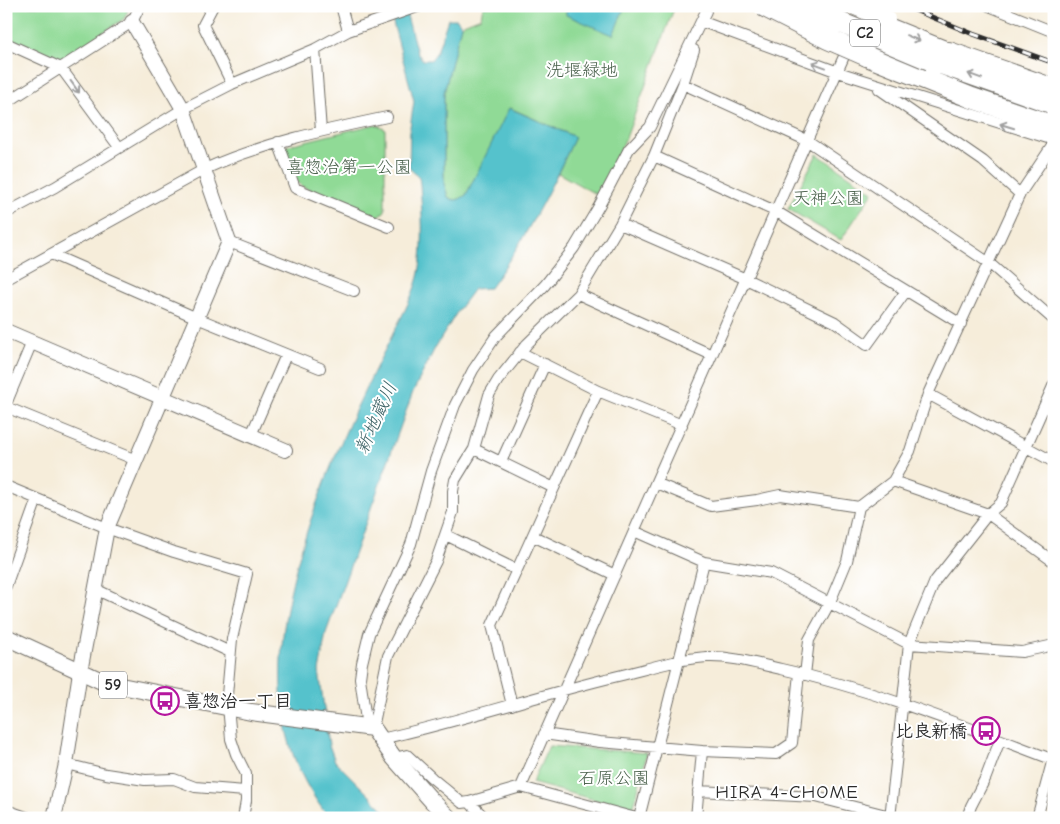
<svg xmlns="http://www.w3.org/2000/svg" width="1060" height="824" font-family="'Comic Neue','Klee One',sans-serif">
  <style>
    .green { fill: #90da96; stroke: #5e8260 }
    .water { fill: #55c2cc; stroke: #40767c }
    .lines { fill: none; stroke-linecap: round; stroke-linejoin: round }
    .minor-casing { stroke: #726f68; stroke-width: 12 }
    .tertiary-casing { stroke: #726f68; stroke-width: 16 }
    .primary-casing { stroke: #726f68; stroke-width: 18 }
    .motorway-casing { stroke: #726f68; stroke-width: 22 }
    .minor { stroke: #fff; stroke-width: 10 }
    .tertiary { stroke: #fff; stroke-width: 14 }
    .primary { stroke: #fff; stroke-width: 16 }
    .motorway { stroke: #fff; stroke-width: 20 }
    .rail-casing { stroke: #2b2b2b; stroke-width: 5 }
    .rail { stroke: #fff; stroke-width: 3; stroke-dasharray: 9; stroke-linecap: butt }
    .trunk-bridge-casing { stroke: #726f68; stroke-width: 19; stroke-linecap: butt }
    .motorway-bridge-casing { stroke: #726f68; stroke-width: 22; stroke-linecap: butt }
    .trunk-bridge { stroke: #fff; stroke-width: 18 }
    .motorway-bridge { stroke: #fff; stroke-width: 20 }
    .oneway { stroke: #a0a0a0 }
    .labels { text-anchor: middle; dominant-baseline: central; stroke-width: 4; stroke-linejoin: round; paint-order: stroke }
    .shield { fill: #fff; stroke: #6b6b6b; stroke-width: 1 }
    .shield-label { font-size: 16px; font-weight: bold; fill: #2b2b2b }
    .park-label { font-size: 18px; fill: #49604b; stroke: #fff }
    .poi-label { font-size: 18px; font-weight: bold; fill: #2b2b2b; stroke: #fff; text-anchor: start }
    .water-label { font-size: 19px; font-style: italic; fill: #3a6063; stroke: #fff }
    .neighbourhood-label { font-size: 19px; letter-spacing: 1px; fill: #2b2b2b; stroke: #fff }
  </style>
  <rect width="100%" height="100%" fill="#fff"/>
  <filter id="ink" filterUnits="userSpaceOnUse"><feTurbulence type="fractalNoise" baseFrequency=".02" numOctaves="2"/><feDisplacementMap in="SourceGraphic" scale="10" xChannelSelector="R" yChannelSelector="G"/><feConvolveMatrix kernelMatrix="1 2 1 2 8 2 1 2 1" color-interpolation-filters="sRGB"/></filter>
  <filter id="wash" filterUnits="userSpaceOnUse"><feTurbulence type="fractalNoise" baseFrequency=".0096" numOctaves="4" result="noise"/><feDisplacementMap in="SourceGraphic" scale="20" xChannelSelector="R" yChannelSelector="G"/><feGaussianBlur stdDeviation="1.12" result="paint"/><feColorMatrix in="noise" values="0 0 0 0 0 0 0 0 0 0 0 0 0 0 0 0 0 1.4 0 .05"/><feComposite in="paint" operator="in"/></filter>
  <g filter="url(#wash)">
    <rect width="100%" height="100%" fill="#f6edda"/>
    <path class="green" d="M6 6H130L124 19 60 60 6 37Z
      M483 6H675L626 138 599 196 558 173 575 137 510 108 466 195C459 201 455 201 448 197L444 184V93L461 25 481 17Z
      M376 124 385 129V211L378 217 301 186 296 180 285 149 289 145Z
      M817 154 873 192 841 240 788 209Z
      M549 746 647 753 633 810 532 783Z"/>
    <path class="water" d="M566 6H625L613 35 566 15Z
      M406 12 417 53 423 60H431L437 52 448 19H457L461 25 444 93V184L448 197C455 202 459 200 466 195L509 108 575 137C550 190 525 240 490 288L474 289 459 309 435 348 413 392 326 633 319 671 329 745 335 761 392 818H329C312 796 298 772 290 745 250 611 346 426 406 308 412 295 418 281 420 267 424 240 422 211 420 184L419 177 409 168 410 127 414 101 392 19Z"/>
  </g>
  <g filter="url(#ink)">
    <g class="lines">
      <defs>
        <path id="minor" d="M213 6 203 25 232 84
          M341 6 348 31
          M989 6 1054 32
          M703 22 838 72 1054 140
          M6 43 61 68 119 147
          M315 49 321 131
          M683 84 808 141 989 263 1054 320
          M879 89 983 161 1020 194
          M6 103 132 22 140 6
          M278 142 295 188 389 227
          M654 156 777 212 961 324
          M6 213 55 187 183 109 232 84 315 49 348 31 420 6
          M620 224 746 279 835 322 867 345 906 291
          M229 242 354 291
          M51 254 197 318 320 368
          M6 279 205 169C263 143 325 130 387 117
          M578 294 712 355
          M520 352 598 391 682 425
          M928 394 1054 462
          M6 404 32 342
          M6 407 136 460
          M251 435 286 355
          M474 449 554 488
          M501 462 545 364
          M893 481 988 514 1054 562
          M656 483 711 506 757 500 780 495 859 507 893 481 910 451 928 394 1020 194 1054 143
          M6 486 107 528 174 552 247 574 232 639 227 695 231 739 236 754 246 774V801L243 818
          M634 531 704 562 771 573 909 644 1022 652 1054 645
          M446 535 517 570
          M533 536 615 575
          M6 586 37 499
          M95 589 230 652
          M805 675 809 640 830 602 847 561 859 507
          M512 705 492 625 598 391
          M367 727 360 678 362 663 369 634 411 544 431 471 455 405 473 370 496 336 545 285 574 248 599 206 629 149 650 127 706 11
          M373 728 388 656 436 561 453 512V491L455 480 474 449 489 395 498 380 527 344 578 294 620 224 654 156 683 84 694 50
          M544 734 600 742 702 751 776 754 792 743 799 673
          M381 739C461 721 539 695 618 676 647 669 677 659 707 657 732 656 758 664 781 669 875 690 964 726 1054 760
          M394 758 407 755 432 778 462 803 469 802
          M66 764 106 774 145 780 174 779 195 787 245 791
          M521 787 849 45
          M698 791 816 797 890 816
          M6 810 29 818
          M485 818 469 802 521 787 636 818
          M639 818 704 562
          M696 818 702 751
          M890 818 909 644 935 581 988 514 1001 503 1054 384
          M967 818 971 806 986 777 1000 740
          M1037 818 1054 755"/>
        <path id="tertiary" d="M6 331 285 450
          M54 818 66 764 80 672 107 528 229 242 183 109 132 22"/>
        <path id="primary" d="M6 637 106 683 251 712 373 728 394 758 432 801 449 818"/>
        <path id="motorway" d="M949 52 1054 89
          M867 56 972 98 1054 126
          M930 60 1054 104"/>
      </defs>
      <use href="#minor" class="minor-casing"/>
      <use href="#tertiary" class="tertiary-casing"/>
      <use href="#primary" class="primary-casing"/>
      <use href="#motorway" class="motorway-casing"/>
      <use href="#minor" class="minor"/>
      <use href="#tertiary" class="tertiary"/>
      <use href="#primary" class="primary"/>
      <use href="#motorway" class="motorway"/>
      <defs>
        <path id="rail" d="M905 6 973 34 1054 63"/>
      </defs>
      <use href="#rail" class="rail-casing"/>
      <use href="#rail" class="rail"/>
      <defs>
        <path id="trunk-bridge" d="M855 6 886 19"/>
        <path id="motorway-bridge" d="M763 6 828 39 867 56
          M801 6 930 60
          M888 28 942 50"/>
      </defs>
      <use href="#trunk-bridge" class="trunk-bridge-casing"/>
      <use href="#motorway-bridge" class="motorway-bridge-casing"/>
      <use href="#trunk-bridge" class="trunk-bridge"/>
      <use href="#motorway-bridge" class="motorway-bridge"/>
    </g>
    <defs><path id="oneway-shaft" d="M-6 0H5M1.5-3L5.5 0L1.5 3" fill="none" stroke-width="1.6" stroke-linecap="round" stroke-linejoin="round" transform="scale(1.25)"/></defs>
    <g class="oneway">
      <use href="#oneway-shaft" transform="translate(913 38) rotate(22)"/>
      <use href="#oneway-shaft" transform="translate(819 65) rotate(-160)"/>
      <use href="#oneway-shaft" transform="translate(975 76) rotate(-160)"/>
      <use href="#oneway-shaft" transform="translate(75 87) rotate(54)"/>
      <use href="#oneway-shaft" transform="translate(1007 126) rotate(-163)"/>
    </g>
  </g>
  <defs>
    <symbol id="bus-ring" viewBox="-11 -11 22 22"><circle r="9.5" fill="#fff" stroke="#b5179e" stroke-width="1.5"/><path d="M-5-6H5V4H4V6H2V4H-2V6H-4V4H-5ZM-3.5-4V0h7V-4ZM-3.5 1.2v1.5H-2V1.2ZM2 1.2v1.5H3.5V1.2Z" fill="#b5179e"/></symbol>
  </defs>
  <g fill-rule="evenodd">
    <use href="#bus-ring" x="149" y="685" width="32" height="32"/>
    <use href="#bus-ring" x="970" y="715" width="32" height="32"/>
  </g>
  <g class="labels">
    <g class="shield">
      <rect x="850" y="19.5" width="30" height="27" rx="4"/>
      <rect x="99" y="671.5" width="28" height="27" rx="4"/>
    </g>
    <g class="shield-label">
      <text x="865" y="33">C2</text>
      <text x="113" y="685">59</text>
    </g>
    <g class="park-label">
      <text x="582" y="70">洗堰緑地</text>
      <text x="349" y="167">喜惣治第一公園</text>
      <text x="828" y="198">天神公園</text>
      <text x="614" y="778">石原公園</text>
    </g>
    <g class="poi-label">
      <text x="184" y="701">喜惣治一丁目</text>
      <text x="967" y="731" text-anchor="end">比良新橋</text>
    </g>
    <g class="water-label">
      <text transform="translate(376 418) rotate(-66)">新地蔵川</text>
    </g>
    <g class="neighbourhood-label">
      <text x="787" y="792">HIRA 4-CHOME</text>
    </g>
  </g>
  <rect width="1060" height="824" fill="none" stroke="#fff" stroke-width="25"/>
</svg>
